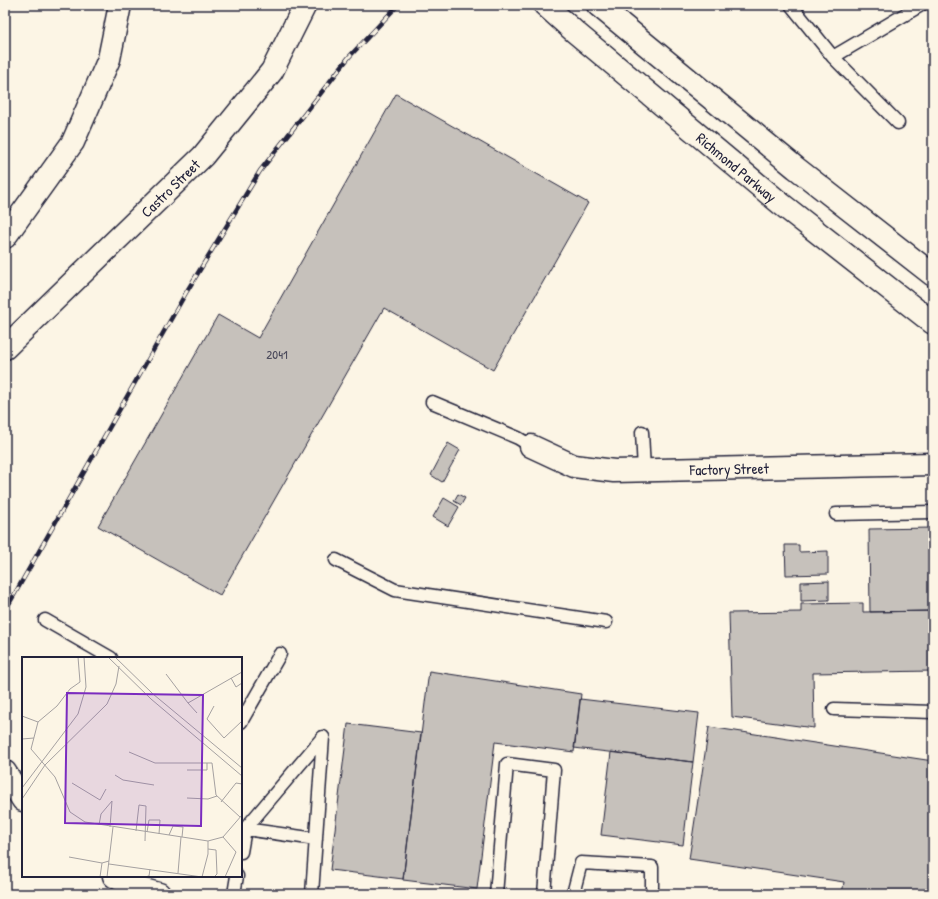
<svg xmlns="http://www.w3.org/2000/svg" width="938" height="899" font-family="'Patrick Hand',sans-serif">
  <style>
    .building { fill: #c6c1bb; stroke: #22223b }
    .lines { fill: none; stroke-linecap: round; stroke-linejoin: round }
    .service-casing { stroke: #22223b; stroke-width: 15 }
    .minor-casing { stroke: #22223b; stroke-width: 25 }
    .tertiary-casing { stroke: #22223b; stroke-width: 25 }
    .primary-casing { stroke: #22223b; stroke-width: 25 }
    .trunk-casing { stroke: #22223b; stroke-width: 25 }
    .service { stroke: #fcf5e5; stroke-width: 12 }
    .minor { stroke: #fcf5e5; stroke-width: 22 }
    .tertiary { stroke: #fcf5e5; stroke-width: 22 }
    .primary { stroke: #fcf5e5; stroke-width: 22 }
    .trunk { stroke: #fcf5e5; stroke-width: 22 }
    .rail-casing { stroke: #22223b; stroke-width: 4.5 }
    .rail { stroke: #fcf5e5; stroke-width: 3; stroke-dasharray: 9; stroke-linecap: butt }
    .labels { text-anchor: middle; dominant-baseline: central; stroke-width: 3; stroke-linejoin: round; paint-order: stroke }
    .number-label { font-size: 13px; fill: #4b4a5b }
    .street-label { font-size: 15px; fill: #22223b; stroke: #fcf5e5 }
    .inset-road { fill: none; stroke: #a5a1a1; stroke-width: 1 }
    .view { fill: #7b2cbf; fill-opacity: 0.15; stroke: #7b2cbf; stroke-width: 2 }
    .inset-edge { fill: none; stroke: #22223b; stroke-width: 2 }
  </style>
  <rect width="100%" height="100%" fill="#fcf5e5"/>
  <filter id="ink" filterUnits="userSpaceOnUse"><feTurbulence type="fractalNoise" baseFrequency=".025" numOctaves="2"/><feDisplacementMap in="SourceGraphic" scale="8" xChannelSelector="R" yChannelSelector="G"/><feConvolveMatrix kernelMatrix="1 2 1 2 8 2 1 2 1" color-interpolation-filters="sRGB"/></filter>
  <g filter="url(#ink)">
    <path class="building" d="M396 94 588 203 493 370 384 308 220 595 98 526 218 315 258 338Z
      M448 443 460 450 442 482 431 475Z
      M458 494 465 498 461 505 454 501Z
      M444 498 459 507 448 526 433 517Z
      M933 528V611L870 612 869 529Z
      M785 545H799V552L828 551V574L786 575Z
      M829 581V600L801 601V582Z
      M863 603V612L933 611V671L813 673 814 728 732 717 729 613 801 612V604Z
      M429 671 581 694 574 752 495 742 477 889 403 880Z
      M580 699 699 713 693 762 574 748Z
      M348 724 421 733 403 879 330 870Z
      M709 727 933 761V894L912 893 911 894H842L844 882 689 859Z
      M611 752 693 762 683 845 601 835Z"/>
    <g class="lines">
      <defs>
        <path id="service" d="M791 5 833 57 921 5
          M833 57 898 123
          M432 402 518 438 531 446
          M642 432 644 470
          M836 514 933 512
          M336 560 395 590 606 622
          M45 620 111 658
          M834 709 933 712
          M241 722 280 654
          M245 829 316 839
          M241 852 245 829 323 737 312 894
          M234 894 237 876
          M496 894 507 764 554 770 544 894
          M573 894 581 863 652 867V894"/>
        <g id="minor">
          <path id="s1" d="M531 446 574 466 614 471 933 464"/>
        </g>
        <path id="tertiary" d="M5 772 23 800
          M114 876 136 888 159 894"/>
        <g id="primary">
          <path d="M5 237 73 142 109 59 120 5"/>
          <path id="s2" d="M5 348 203 156 272 71 305 5"/>
        </g>
        <g id="trunk">
          <path id="s3" d="M545 5 575 32 780 203 933 323"/>
          <path d="M598 5 796 168 933 275"/>
        </g>
      </defs>
      <use href="#service" class="service-casing"/>
      <use href="#minor" class="minor-casing"/>
      <use href="#tertiary" class="tertiary-casing"/>
      <use href="#primary" class="primary-casing"/>
      <use href="#trunk" class="trunk-casing"/>
      <use href="#service" class="service"/>
      <use href="#minor" class="minor"/>
      <use href="#tertiary" class="tertiary"/>
      <use href="#primary" class="primary"/>
      <use href="#trunk" class="trunk"/>
      <defs>
        <path id="rail" d="M5 611 187 291 260 171 349 57 398 5"/>
      </defs>
      <use href="#rail" class="rail-casing"/>
      <use href="#rail" class="rail"/>
    </g>
  </g>
  <g class="labels">
    <g class="number-label">
      <text x="277" y="354">2041</text>
    </g>
    <g class="street-label">
      <text stroke="none"><textPath href="#s3" startOffset="251">Richmond Parkway</textPath></text>
      <text stroke="none"><textPath href="#s2" startOffset="230">Castro Street</textPath></text>
      <text stroke="none"><textPath href="#s1" startOffset="203">Factory Street</textPath></text>
    </g>
  </g>
  <g transform="translate(22 657)">
    <rect width="220" height="220" fill="#fcf5e5"/>
    <path class="inset-road" d="M86 0 129 42 220 119M93 0 131 37 220 111M144 17 166 46 220 15M209 21 214 30 220 26M166 46 175 56M192 49 185 62 202 81 220 64M0 59 16 65 9 92 33 120 48 155 63 165 186 184 201 180 220 158M16 65 35 49 48 32 58 25 56 0M0 82 12 81M107 95 133 106H190L194 138 218 160M165 113H185V106M93 118 101 123 132 128M50 126 78 143 84 132M0 131 56 57 64 30 62 0M165 141 186 142 195 139M0 142 23 108 85 47 94 27 97 9M199 145 214 126 220 127M77 168 79 157 90 144 88 170M114 174 117 148 124 149 123 184M125 175 127 163H138L137 177M147 178 151 169 161 170 160 180M201 180 214 195 203 220M186 192 194 193 195 217 192 220M47 200 80 206M87 207 180 220 186 197V184M156 216 159 180M78 220 80 206 87 204M85 220 91 170M122 220 127 219 128 212"/>
    <path class="view" d="M45 36 181 38 179 169 43 166Z"/>
    <rect width="220" height="220" class="inset-edge"/>
  </g>
  <rect width="938" height="899" fill="none" stroke="#fcf5e5" stroke-width="20"/>
  <rect x="10" y="10" width="918" height="879" fill="none" stroke="#22223b" stroke-width="1.5" filter="url(#ink)"/>
</svg>
